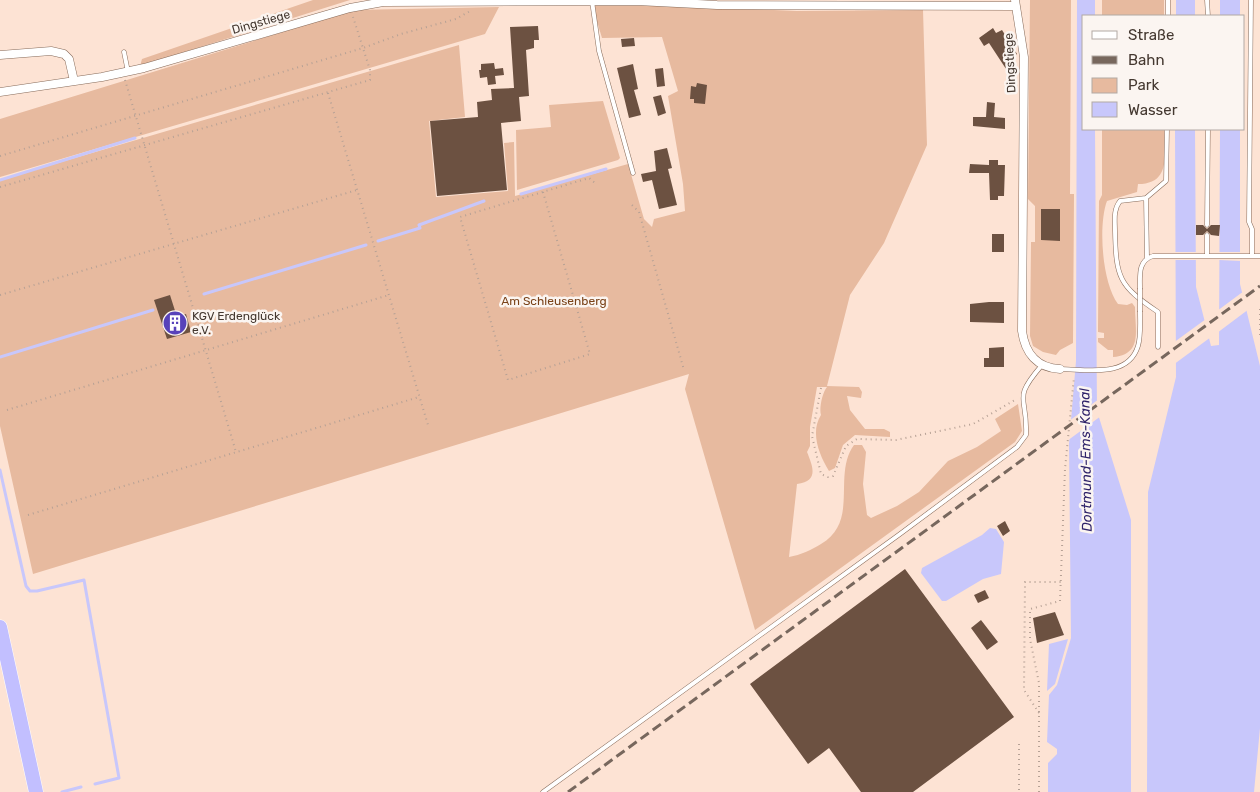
<svg xmlns="http://www.w3.org/2000/svg" width="1260" height="792" font-family="Rubik,sans-serif">
  <style>
    .green { fill: #e7ba9f }
    .water { fill: #c8c7fb }
    .pier { fill: #fde3d4 }
    .lines { fill: none; stroke-linecap: round; stroke-linejoin: round }
    .stream { stroke: #c8c7fb; stroke-width: 3 }
    .building { fill: #6c5141 }
    .service-casing { stroke: #876b5a; stroke-width: 5 }
    .minor-casing { stroke: #876b5a; stroke-width: 9 }
    .trunk-casing { stroke: #fff; stroke-width: 15 }
    .path { stroke: #b6a195; stroke-width: 2; stroke-dasharray: 1 4; stroke-linecap: butt }
    .service { stroke: #fff; stroke-width: 4 }
    .minor { stroke: #fff; stroke-width: 8 }
    .trunk { stroke: #c2bfff; stroke-width: 14 }
    .rail { stroke: #77675d; stroke-width: 3; stroke-dasharray: 10 5; stroke-linecap: butt }
    .service-bridge-casing { stroke: #876b5a; stroke-width: 5; stroke-linecap: butt }
    .service-bridge { stroke: #fff; stroke-width: 4 }
    .labels { text-anchor: middle; dominant-baseline: central; stroke-width: 5; stroke-linejoin: round; paint-order: stroke }
    .street-label { font-size: 12px; fill: #443830; stroke: #fbf5f1 }
    .park-label { font-size: 12px; fill: #7a4218; stroke: #fbf5f1 }
    .poi-label { font-size: 12px; fill: #443830; stroke: #fbf5f1; text-anchor: start }
    .water-label { font-size: 14px; font-style: italic; fill: #2f236a; stroke: #fbf5f1 }
  </style>
  <rect width="100%" height="100%" fill="#fde3d4"/>
  <path class="green" d="M313 0H362H350L140 66 142 59Z
    M1030 0H1071L1070 194H1074L1073 343 1060 350 1056 355 1043 352 1033 346 1030 336 1031 242H1035V206L1028 199Z
    M1102 0H1164V16H1102Z
    M592 5H662L797 11 923 10 927 145 884 243 850 295 827 386 859 387 862 392 861 398 847 396 850 410 865 429H884L890 432V437L855 435 843 445 835 468 829 471C819 455 810 432 821 415 819 409 822 393 827 387H817L810 427V446L807 452C813 467 819 481 797 484L789 557C801 555 811 550 821 544 860 521 832 475 854 445H862L866 452 863 484 867 515 871 518 897 506 919 492 948 461 977 447 1001 431 995 419 1018 404 1022 431 1015 442 755 630 685 389 689 374 33 574 0 426V180L459 45 465 117 429 121 436 197 508 191 504 143 514 142 515 196 628 164 644 219 652 227 654 219 685 211 683 184 668 96 678 91 662 37 602 38Z
    M499 7 485 34 0 177V119L354 10Z
    M603 101 620 158 618 160 517 190 516 130 551 127 549 105Z
    M1102 129H1164C1164 153 1172 184 1138 184L1137 192 1107 201C1098 225 1102 283 1118 304L1127 305 1132 303 1135 307C1135 331 1143 354 1113 357V350H1108L1098 342V338H1104V333L1098 332V329L1099 201 1102 195Z"/>
  <path class="water" d="M1077 0H1095V16H1084V129H1095L1097 411 1131 520V792H1048V763L1057 754V749L1047 742 1049 695 1057 685 1071 638 1069 444 1076 361Z
    M1176 0H1195V16H1176Z
    M1220 0H1240V16H1220Z
    M1175 129H1195L1196 287 1211 346 1219 345 1220 129H1240V284L1260 366V728L1254 792H1147L1148 492 1176 377Z
    M990 528 996 529 1004 542 1001 574 983 579 946 601H942L921 573 922 568 982 535Z
    M1068 639 1055 684 1047 691 1049 644Z"/>
  <path class="pier" d="M1174 252H1196V260H1174Z
    M1219 252H1241V261L1219 260Z
    M1244 291 1249 309 1217 333V311Z
    M1206 319 1211 337 1173 365V343Z
    M1099 399 1101 416 1067 441 1069 421Z"/>
  <g class="lines">
    <path class="stream" d="M0 180 135 138
      M521 194 606 169
      M378 241 420 228 419 225 484 201
      M204 294 366 245
      M0 357 153 310
      M0 470 26 586 30 591H37L84 580 119 778 95 784
      M62 792 81 787"/>
  </g>
  <path class="building" d="M538 26 539 40H534V48L526 50 529 96 519 97 521 121 501 123 507 190 437 196 430 121 478 117 477 102 492 100 491 89 514 88 510 27Z
    M993 28 996 33 1002 30 1017 54 1010 59 1017 71 1010 75 989 43 984 46 979 38Z
    M634 38 635 46 622 47 621 39Z
    M494 63 495 69 503 68 504 75 495 76 496 84 488 85 487 77 480 78 479 70H481V64Z
    M633 64 638 89 634 90 641 115 629 118 617 68Z
    M663 68 665 86 657 87 655 69Z
    M697 83 707 85 705 104 694 103V99H690L691 86 696 87Z
    M661 95 666 113 658 116 653 97Z
    M987 102 995 103 994 117 1005 118V129L973 126V117H986Z
    M667 148 672 168 668 169 677 205 659 209 652 180 643 182 641 174 656 171 654 151Z
    M989 160H998V165H1005L1004 196H998V200H990L989 173H969L970 164 989 165Z
    M1041 209H1060V241L1041 240Z
    M1196 225H1203L1207 229 1211 225H1220L1219 236 1211 235 1207 231 1203 235H1196Z
    M992 234H1004V252H992Z
    M170 295 177 317 186 314 191 332 167 339 154 300Z
    M989 302H1004V323L970 322V304Z
    M1004 347V367H984V358H989V348Z
    M1005 521 1010 531 1003 536 997 526Z
    M905 569 1014 717 913 792H861L829 748 808 764 750 684Z
    M985 590 989 598 978 603 974 595Z
    M1055 612 1064 635 1037 643 1033 618Z
    M981 620 998 642 987 650 971 628Z"/>
  <g class="lines">
    <defs>
      <path id="service" d="M1207 0 1208 16
        M1251 0 1249 222 1252 229V256
        M592 1 599 51 633 173
        M1168 16V0
        M124 52 128 72
        M1146 198 1166 181 1167 129
        M1207 225 1208 129
        M1207 256V235
        M1147 258 1146 198 1120 201C1113 210 1115 220 1115 231 1116 278 1119 286 1158 312V347
        M1140 288C1140 274 1138 261 1153 256H1260
        M1060 369C1086 369 1128 379 1138 346 1141 336 1140 323 1140 312
        M543 792 900 534 1017 447 1026 435C1028 395 1011 401 1042 365"/>
      <path id="minor" d="M1015 0 1024 57 1022 331C1025 353 1037 368 1060 369
        M0 55 51 51 64 54 69 59 74 81
        M0 92 102 77 144 68 350 8 383 2 637 1 717 5 1015 6"/>
      <path id="trunk" d="M0 627 36 792"/>
    </defs>
    <use href="#service" class="service-casing"/>
    <use href="#minor" class="minor-casing"/>
    <use href="#trunk" class="trunk-casing"/>
    <path class="path" d="M125 80 236 452
      M328 93 428 425
      M0 156 363 48 401 34 456 19 472 10
      M0 187 370 80V70L353 17
      M543 192 590 354 508 380 460 217 589 178 595 183
      M632 205 639 212 684 370
      M0 295 357 190
      M1260 309V336
      M821 388 812 436 821 474 828 477 833 476 846 446 857 439 896 440 973 424 1015 400
      M7 410 389 295
      M28 515 419 397
      M1039 713 1024 690 1025 582H1062
      M1019 744V792
      M1039 792V683L1030 639V609L1060 601 1065 469 1074 377"/>
    <use href="#service" class="service"/>
    <use href="#minor" class="minor"/>
    <use href="#trunk" class="trunk"/>
    <path class="rail" d="M568 792 1260 286"/>
    <defs>
      <path id="service-bridge" d="M1140 288V312"/>
    </defs>
    <use href="#service-bridge" class="service-bridge-casing"/>
    <use href="#service-bridge" class="service-bridge"/>
  </g>
  <defs>
    <symbol id="building-disc" viewBox="-11 -11 22 22"><circle r="9.5" fill="#5742ba" stroke="#fbf5f1"/><path d="M-4-6H4V6H1V3H-1V6H-4ZM-2.5-4.3h1.7v1.8h-1.7ZM.8-4.3h1.7v1.8H.8ZM-2.5-1h1.7V.8h-1.7ZM.8-1h1.7V.8H.8Z" fill="#fff"/></symbol>
  </defs>
  <g fill-rule="evenodd">
    <use href="#building-disc" x="161" y="309" width="28" height="28"/>
  </g>
  <g class="labels">
    <g class="street-label">
      <text transform="translate(261 22) rotate(-16)">Dingstiege</text>
      <text transform="translate(1010 63) rotate(-93)">Dingstiege</text>
    </g>
    <g class="park-label">
      <text x="554" y="301">Am Schleusenberg</text>
    </g>
    <g class="poi-label">
      <text x="192" y="316">KGV Erdenglück<tspan x="192" dy="14">e.V.</tspan></text>
    </g>
    <g class="water-label">
      <text transform="translate(1086 460) rotate(-91)">Dortmund-Ems-Kanal</text>
    </g>
  </g>
  <rect x="1082" y="15" width="162" height="115" fill="#fbf5f1" stroke="#b2a9a4"/>
  <rect x="1092" y="31" width="25" height="8" fill="#ffffff" stroke="#b2a9a4"/>
  <text x="1128" y="40" font-size="15" fill="#443830">Straße</text>
  <rect x="1092" y="56" width="25" height="8" fill="#77675d" stroke="#b2a9a4"/>
  <text x="1128" y="65" font-size="15" fill="#443830">Bahn</text>
  <rect x="1092" y="78" width="25" height="15" fill="#e7ba9f" stroke="#b2a9a4"/>
  <text x="1128" y="90" font-size="15" fill="#443830">Park</text>
  <rect x="1092" y="102" width="25" height="15" fill="#c8c7fb" stroke="#b2a9a4"/>
  <text x="1128" y="115" font-size="15" fill="#443830">Wasser</text>
</svg>
